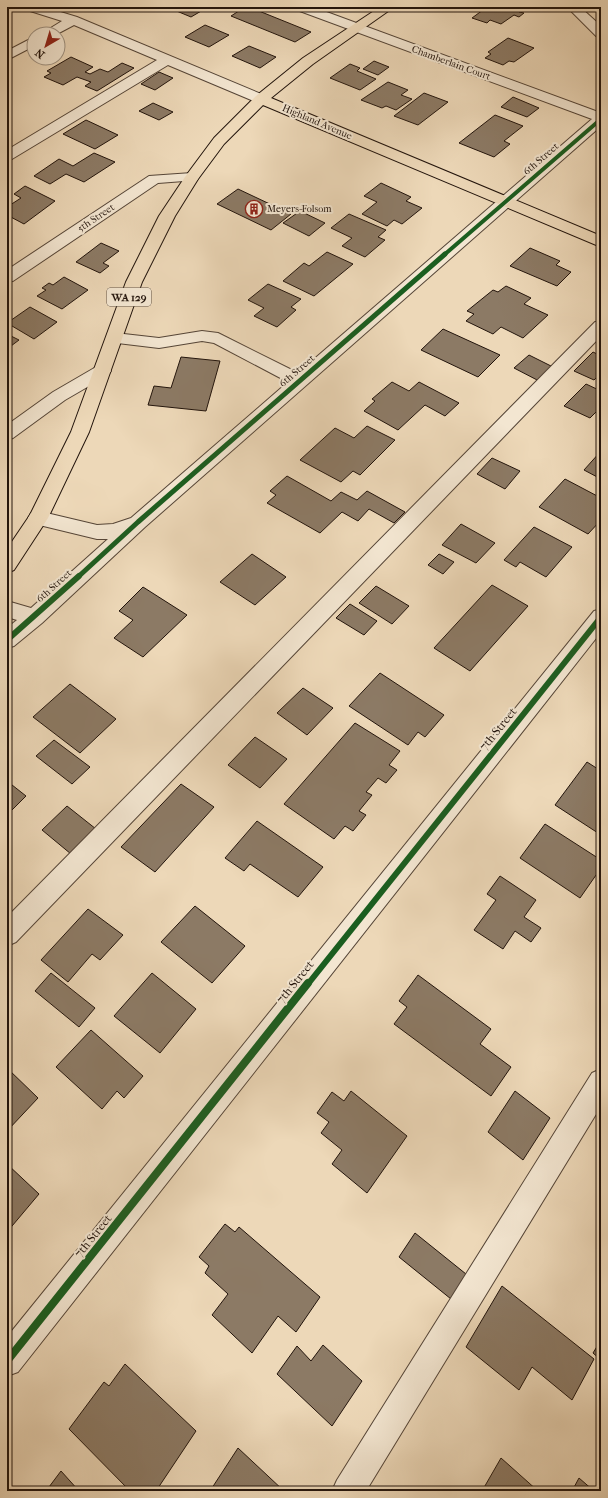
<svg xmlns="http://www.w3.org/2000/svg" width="608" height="1498" font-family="'IM FELL French Canon',serif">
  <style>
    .building { fill: #8c7a65; stroke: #22140c }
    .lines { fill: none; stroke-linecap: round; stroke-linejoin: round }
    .minor-casing { stroke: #554537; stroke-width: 2 }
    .major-casing { stroke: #22140c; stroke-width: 2 }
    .minor { fill: #f3e6d1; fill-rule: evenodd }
    .major { fill: #edd8b8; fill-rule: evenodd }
    .cycleway-far3-casing { stroke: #f3e6d1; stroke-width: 5.5 }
    .cycleway-far2-casing { stroke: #f3e6d1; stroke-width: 7 }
    .cycleway-far1-casing { stroke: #f3e6d1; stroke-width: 8 }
    .cycleway-casing { stroke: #f3e6d1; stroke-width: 10 }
    .cycleway-far3 { stroke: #1b5e20; stroke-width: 4 }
    .cycleway-far2 { stroke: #1b5e20; stroke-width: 5 }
    .cycleway-far1 { stroke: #1b5e20; stroke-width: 6 }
    .cycleway { stroke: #1b5e20; stroke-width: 8 }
    .labels { text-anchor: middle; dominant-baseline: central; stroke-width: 4; stroke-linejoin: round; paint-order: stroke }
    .far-street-label { font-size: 10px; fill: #22140c; stroke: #f3e6d1 }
    .far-poi-label { font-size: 10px; fill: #22140c; stroke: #f3e6d1; text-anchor: start }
    .shield { fill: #f3e6d1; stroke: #615347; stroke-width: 1 }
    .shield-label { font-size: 11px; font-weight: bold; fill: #22140c }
    .street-label { font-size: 12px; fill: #22140c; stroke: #f3e6d1 }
  </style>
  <rect width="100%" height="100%" fill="#edd8b8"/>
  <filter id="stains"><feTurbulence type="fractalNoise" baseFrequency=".005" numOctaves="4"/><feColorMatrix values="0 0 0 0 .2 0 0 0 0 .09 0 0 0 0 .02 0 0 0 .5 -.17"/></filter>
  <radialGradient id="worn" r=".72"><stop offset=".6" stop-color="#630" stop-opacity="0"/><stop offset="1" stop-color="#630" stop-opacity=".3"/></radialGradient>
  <path class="building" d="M167 7H208L191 17Z
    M245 7H249L311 32 295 42 231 16Z
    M487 7H516L522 9 519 12 524 13 519 17 514 15 501 24 490 20 487 23 472 18Z
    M205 25 229 35 209 47 185 37Z
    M508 38 534 48 514 62 509 61 503 65 485 58 491 54 488 52Z
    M249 46 276 57 260 68 232 56Z
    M71 57 93 67 85 72 90 74 100 69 108 72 122 63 134 68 97 91 85 86 91 82 77 77 63 85 44 77 51 73 47 71Z
    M374 61 389 67 378 75 363 69Z
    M350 64 360 68 357 71 376 79 360 90 330 78Z
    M159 72 173 78 155 90 141 84Z
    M388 82 408 90 401 95 412 99 396 110 386 106 382 108 361 100Z
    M424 93 448 102 418 125 394 116Z
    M513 97 539 108 527 117 501 107Z
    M153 103 173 112 159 120 139 111Z
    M495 115 523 126 504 141 510 144 494 157 459 143Z
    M86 120 118 135 95 149 63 134Z
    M94 153 115 162 84 182 66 174 50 184 34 176 59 159 73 166Z
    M381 183 411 197 406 201 422 208 402 224 394 220 387 226 362 214 377 202 364 196Z
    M25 186 55 201 24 224 7 215V207L21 198 14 194Z
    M238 189 291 214 271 230 217 204Z
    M300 211 325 223 309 236 283 223Z
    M349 214 386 230 378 237 385 240 365 257 342 246 352 238 331 228Z
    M101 243 119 251 103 263 109 266 100 273 76 262Z
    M530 248 560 261 556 265 571 272 557 286 510 266Z
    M327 252 353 264 314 296 283 281 304 263 309 266Z
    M64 277 88 290 62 309 37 296 46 290 42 288 49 283 53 285Z
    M268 284 301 299 291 307 296 310 277 327 254 316 264 308 248 300Z
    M506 286 531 298 524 304 548 315 523 338 501 327 493 334 466 321 474 314 467 311 493 290 498 292Z
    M30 307 57 322 34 339 7 323Z
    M443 329 500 355 478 377 421 350Z
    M7 334 19 340 7 349Z
    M593 352 601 356V373L594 380 574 371Z
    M529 355 555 368 541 382 514 368Z
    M181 357 220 361 206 411 148 405 154 386 171 388Z
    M392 382 409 391 419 382 459 403 445 416 425 405 398 430 364 411 375 401 372 399Z
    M586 384 601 391V407L590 418 564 406Z
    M367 426 395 440 360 475 353 471 341 482 300 460 335 428 354 438Z
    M601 451V479L584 470Z
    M492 458 520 471 505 489 477 474Z
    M287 476 331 501 341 492 357 500 367 491 405 512 394 523 369 509 358 521 342 512 320 533 267 503 276 495 270 491Z
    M565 479 601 498V520L588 534 539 507Z
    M461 524 495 543 476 563 442 545Z
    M534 527 572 547 546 577 520 562 516 567 504 560Z
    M252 554 286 577 255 605 220 582Z
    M439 554 454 562 443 574 428 565Z
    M492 585 528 606 470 671 434 648Z
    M376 586 409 606 392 624 359 603Z
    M143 587 187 615 143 657 114 638 133 620 119 611Z
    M350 604 377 621 364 635 336 618Z
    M380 673 444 715 425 737 418 732 408 745 349 706Z
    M70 684 116 719 80 753 33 717Z
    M303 688 333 708 307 735 277 713Z
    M355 723 400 751 389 765 397 770 386 783 378 778 366 792 372 795 359 811 366 815 353 831 345 826 334 839 284 804Z
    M255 737 287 759 260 788 228 765Z
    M54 740 90 767 72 784 36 756Z
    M587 762 601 771V829L598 833 555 805Z
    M7 781 26 796 7 815Z
    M181 784 214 807 155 872 121 847Z
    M67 806 96 829 71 854 42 830Z
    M257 821 323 867 298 897 250 864 244 871 225 858Z
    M545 824 601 860V868L580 898 520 858Z
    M500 876 536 900 524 917 541 928 531 942 515 931 503 949 474 930 496 900 487 894Z
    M195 906 245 946 212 983 161 942Z
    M88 909 123 935 100 960 92 954 68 982 41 960Z
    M51 973 95 1008 79 1027 35 991Z
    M152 973 196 1009 160 1053 114 1016Z
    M418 975 491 1029 480 1044 511 1067 491 1096 394 1024 407 1007 399 1001Z
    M91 1030 143 1076 124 1098 117 1091 102 1109 56 1067Z
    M7 1068 38 1098 7 1131Z
    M351 1091 407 1136 367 1193 332 1164 342 1150 321 1133 329 1122 317 1113 332 1092 344 1101Z
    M515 1091 550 1118 523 1160 488 1132Z
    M7 1164 39 1194 7 1232Z
    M225 1224 235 1232 239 1227 320 1297 296 1332 278 1316 252 1353 212 1315 228 1294 205 1273 209 1266 199 1257Z
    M415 1233 466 1274 451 1299 399 1257Z
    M502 1286 594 1359 572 1400 532 1367 519 1390 466 1347Z
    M601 1340V1360L593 1353Z
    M323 1345 362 1381 332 1426 277 1374 297 1346 311 1361Z
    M125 1364 196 1431 156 1491H130L69 1429 104 1382 109 1386Z
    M238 1448 284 1491H210Z
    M501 1458 538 1491H482Z
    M61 1471 79 1491H46Z
    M579 1478 594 1491H572Z"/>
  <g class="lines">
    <defs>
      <path id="minor" d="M25 7H44L77 17 266 96 268 99 266 102H256L168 65 12 159 7 160V150L157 60 74 25 57 34H41L62 21 27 10Z
        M295 7H313L601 113V126L145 527 42 623 14 646 7 648V628L17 620 7 617V601L31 608 108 539H97L31 523 28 518 31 513 38 511 97 525 113 524 131 518 288 382 214 343 202 341 159 348 109 342 107 338 109 334 115 333 159 338 202 331 218 333 298 373 592 119 297 10Z
        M567 7H580L601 26V37L596 36Z
        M34 37V46L7 60V51Z
        M192 173 197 174 199 177 197 180 158 183 13 281 7 282V270L149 176Z
        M601 321V336L16 942 7 946V917L595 322Z
        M102 365 108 367 111 371 108 375 65 400 13 438 7 440V425L53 392 96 367Z
        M601 609V632L18 1372 7 1376V1337L594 611Z
        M601 1069V1106L366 1491H332L337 1480 592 1073Z"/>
      <path id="major" d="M380 7H394L313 64 271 98 601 236V247L263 105 224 144 198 179 175 216 142 282 89 432 48 518 14 570 7 573V549L30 515 71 432 126 282 159 216 185 177 214 138 256 96 303 58Z"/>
    </defs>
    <use href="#minor" class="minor-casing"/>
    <use href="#major" class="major-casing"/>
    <use href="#minor" class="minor"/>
    <use href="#major" class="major"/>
    <defs>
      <path id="cycleway-far3" d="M444 255 601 119"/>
      <path id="cycleway-far2" d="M78 577 138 522 445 254"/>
      <path id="cycleway-far1" d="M7 640 79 576
        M308 984 601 617"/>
      <path id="cycleway" d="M7 1361 308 983"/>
    </defs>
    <use href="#cycleway-far3" class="cycleway-far3-casing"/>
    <use href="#cycleway-far2" class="cycleway-far2-casing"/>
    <use href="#cycleway-far1" class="cycleway-far1-casing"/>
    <use href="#cycleway" class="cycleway-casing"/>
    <use href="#cycleway-far3" class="cycleway-far3"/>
    <use href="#cycleway-far2" class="cycleway-far2"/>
    <use href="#cycleway-far1" class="cycleway-far1"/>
    <use href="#cycleway" class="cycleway"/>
  </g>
  <defs>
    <symbol id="building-ring" viewBox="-11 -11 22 22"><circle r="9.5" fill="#f3e6d1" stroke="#8f2418" stroke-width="1.5"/><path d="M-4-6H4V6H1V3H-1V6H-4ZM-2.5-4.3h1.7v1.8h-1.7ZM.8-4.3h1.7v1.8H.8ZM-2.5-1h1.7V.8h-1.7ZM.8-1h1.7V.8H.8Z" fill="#8f2418"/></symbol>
  </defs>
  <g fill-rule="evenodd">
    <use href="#building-ring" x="244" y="199" width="20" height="20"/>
  </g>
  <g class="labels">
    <g class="far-street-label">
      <text transform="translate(451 63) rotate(20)">Chamberlain Court</text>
      <text transform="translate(317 122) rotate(23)">Highland Avenue</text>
      <text transform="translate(541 159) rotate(-41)">6th Street</text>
      <text transform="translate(96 218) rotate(-34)">5th Street</text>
      <text transform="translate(297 371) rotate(-41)">6th Street</text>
      <text transform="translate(54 586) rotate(-42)">6th Street</text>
    </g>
    <g class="far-poi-label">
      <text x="267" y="209">Meyers-Folsom</text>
    </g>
    <rect class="shield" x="107" y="288" width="44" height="18" rx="3"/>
    <g class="shield-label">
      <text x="129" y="297">WA 129</text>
    </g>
    <g class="street-label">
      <text transform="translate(498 729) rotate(-51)">7th Street</text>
      <text transform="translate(295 982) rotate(-51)">7th Street</text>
      <text transform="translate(93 1236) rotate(-51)">7th Street</text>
    </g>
  </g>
  <rect width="608" height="1498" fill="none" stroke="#edd8b8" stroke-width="24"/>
  <rect x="8" y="8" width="592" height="1482" fill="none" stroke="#22140c" stroke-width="2"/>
  <rect x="12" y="12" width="584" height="1474" fill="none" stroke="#22140c"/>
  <g transform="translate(46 46) rotate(218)"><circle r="19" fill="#f3e6d1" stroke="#9f9282"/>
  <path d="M0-3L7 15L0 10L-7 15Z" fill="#8f2418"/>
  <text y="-6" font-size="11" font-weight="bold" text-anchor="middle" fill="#22140c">N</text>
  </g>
  <rect width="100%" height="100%" filter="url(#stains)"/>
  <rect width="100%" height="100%" fill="url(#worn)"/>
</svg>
